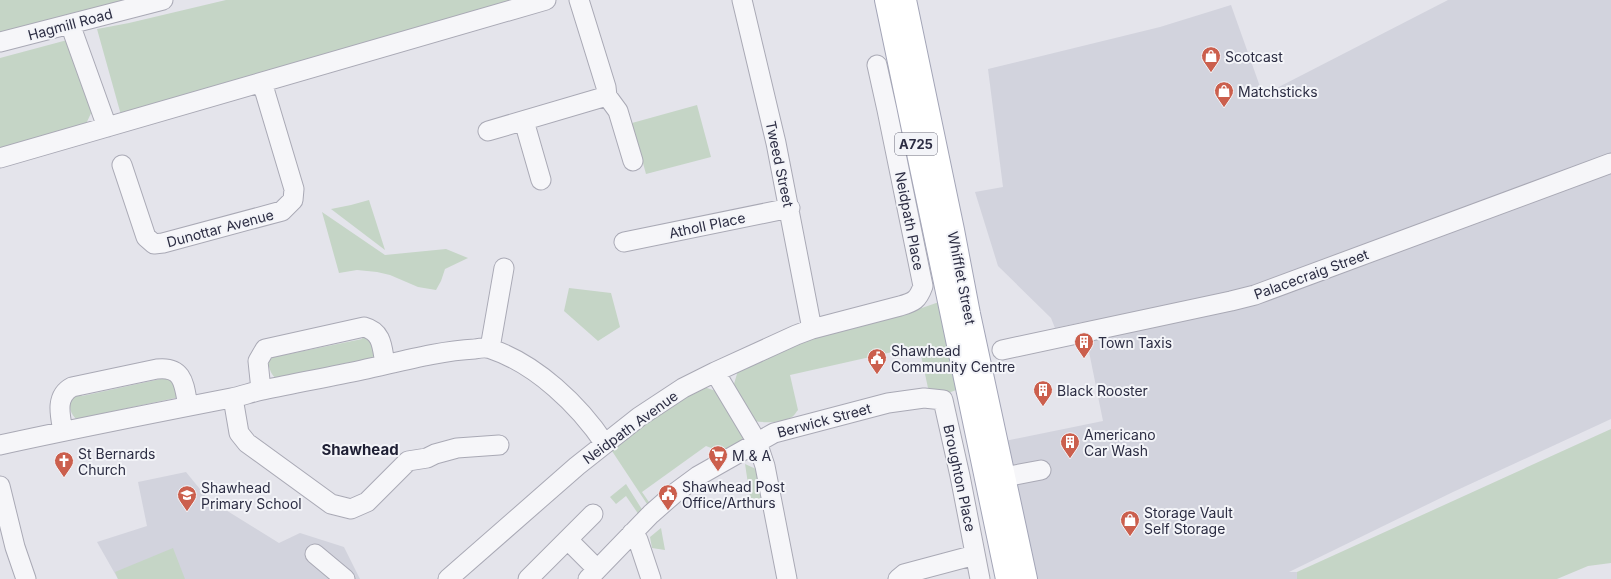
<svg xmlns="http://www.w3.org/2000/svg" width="1611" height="579" font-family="Inter,sans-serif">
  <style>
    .built { fill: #d2d3dd }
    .green { fill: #c5d5c6 }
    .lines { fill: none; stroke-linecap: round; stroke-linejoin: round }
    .minor-casing { stroke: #a9a9b5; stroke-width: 21 }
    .major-casing { stroke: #a3a5b7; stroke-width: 24 }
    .minor { stroke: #f6f6f9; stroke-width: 19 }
    .major { stroke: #fff; stroke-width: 22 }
    .labels { text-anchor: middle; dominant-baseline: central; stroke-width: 4; stroke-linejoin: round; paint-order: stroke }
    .shield { fill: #f3f4f8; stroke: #686979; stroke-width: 1 }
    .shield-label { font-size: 13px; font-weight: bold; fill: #2c2d43 }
    .street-label { font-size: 14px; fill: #2c2d43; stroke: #f3f4f8 }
    .poi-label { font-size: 14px; fill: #2c2d43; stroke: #f3f4f8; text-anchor: start }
    .neighbourhood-label { font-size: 15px; font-weight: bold; fill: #1e1f34; stroke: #f3f4f8 }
  </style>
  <rect width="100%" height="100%" fill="#e4e4eb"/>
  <path class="built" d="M1448 0H1611V419L1453 492 1289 572H1297V579H1036L1005 441 1103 421 1083 322 1055 328 1051 318 998 266 975 192 1003 187 988 69 1160 27 1231 5 1263 95Z
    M186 472 208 499 279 543 300 533 344 547 360 579H118L97 542 147 526 138 482Z"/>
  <path class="green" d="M0 0H130L0 36Z
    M226 0H527L121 115 97 29 129 23Z
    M71 39 92 111 86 124 0 150V58Z
    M697 105 711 157 646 174 632 123Z
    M369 200 385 250 331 209 351 205Z
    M322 212 385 255 446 249 468 258 445 269 441 281 436 290 418 287 390 275 377 272 357 270 339 273Z
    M569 288 611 293 620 327 598 341 564 311Z
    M939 302 959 389 948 393 928 388 919 346 790 375 798 410C796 412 794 416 792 417 782 423 765 423 754 421L734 384 739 367 791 344 919 309Z
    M364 333H372L377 358 277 379C271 375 270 370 268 363L274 350 279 356 362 339Z
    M167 371 180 397 76 419C66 409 70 399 77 389L82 396 165 378Z
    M701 386 716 391 746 440 727 454 706 446 642 492 651 505 649 507 610 448Z
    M1611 429V563L1588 566 1557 579H1297V572Z
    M745 464 756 469 762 502 752 510Z
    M626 484 643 511 639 515 626 496 616 504 610 497Z
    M661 528 665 550 652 548 650 537Z
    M173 548 185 579H118L115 572Z"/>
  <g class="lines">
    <defs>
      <path id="minor" d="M579 0 606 87 607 96 618 111 633 161
        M742 0 776 143 812 329
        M70 24 107 127
        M0 42 163 0
        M524 121 541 180
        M488 131 607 96
        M0 158 546 0
        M122 165 146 237 154 244 163 243 282 211 293 200 294 189 262 82
        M624 242 790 208
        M490 348 504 268
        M1002 350 1231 301 1255 295 1611 163
        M715 372 757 442 765 466 787 579
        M261 390 258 361 265 349 364 327C383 332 382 348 385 364
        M233 398 239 433 247 443 331 504 351 509 367 502 408 461 427 458 435 454 457 448 499 445
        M63 431C60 415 55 396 72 387L157 369C184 366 184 385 188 406
        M0 445C77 428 154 413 231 398 242 396 252 392 263 390 296 383 329 377 362 370 399 362 437 351 475 349 480 348 486 347 491 349 536 364 579 405 605 444
        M1004 477 1041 470
        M0 486 15 547 26 579
        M632 533 638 540 651 579
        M568 540 597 569
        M315 554 345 579
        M448 579 577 466 639 417 683 388 715 372 796 335 812 329 900 306C914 302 918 300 923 286L887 110 877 65
        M528 579 593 514
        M588 579 651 514 675 493 698 476 774 433 888 403 924 398 943 400 960 476 980 579
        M898 579 904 574 975 555"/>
      <path id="major" d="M886 0 1007 579
        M905 0 953 230 969 314 1026 579"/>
    </defs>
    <use href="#minor" class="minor-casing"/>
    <use href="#major" class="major-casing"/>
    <use href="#minor" class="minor"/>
    <use href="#major" class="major"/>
  </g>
  <defs>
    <symbol id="shop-pin" viewBox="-11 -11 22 30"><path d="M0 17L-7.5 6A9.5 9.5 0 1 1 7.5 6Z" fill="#cb5f4d" stroke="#f3f4f8"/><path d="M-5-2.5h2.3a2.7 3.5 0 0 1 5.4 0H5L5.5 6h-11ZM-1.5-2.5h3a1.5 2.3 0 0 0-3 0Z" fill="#fff"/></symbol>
    <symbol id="building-pin" viewBox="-11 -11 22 30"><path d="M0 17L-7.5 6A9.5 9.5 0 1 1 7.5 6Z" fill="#cb5f4d" stroke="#f3f4f8"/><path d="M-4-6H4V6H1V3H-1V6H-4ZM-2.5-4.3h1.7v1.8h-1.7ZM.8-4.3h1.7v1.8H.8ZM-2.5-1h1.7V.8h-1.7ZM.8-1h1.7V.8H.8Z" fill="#fff"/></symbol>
    <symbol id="civic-pin" viewBox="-11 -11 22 30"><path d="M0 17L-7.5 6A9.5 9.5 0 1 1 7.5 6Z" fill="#cb5f4d" stroke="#f3f4f8"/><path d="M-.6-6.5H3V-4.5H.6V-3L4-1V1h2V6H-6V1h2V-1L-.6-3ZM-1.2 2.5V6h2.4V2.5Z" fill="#fff"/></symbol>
    <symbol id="supermarket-pin" viewBox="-11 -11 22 30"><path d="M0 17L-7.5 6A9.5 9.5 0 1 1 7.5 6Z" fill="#cb5f4d" stroke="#f3f4f8"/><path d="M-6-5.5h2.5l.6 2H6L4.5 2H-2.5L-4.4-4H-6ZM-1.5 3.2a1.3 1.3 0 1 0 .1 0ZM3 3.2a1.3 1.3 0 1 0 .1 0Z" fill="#fff"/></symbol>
    <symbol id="church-pin" viewBox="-11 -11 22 30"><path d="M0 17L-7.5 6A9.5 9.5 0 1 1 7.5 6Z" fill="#cb5f4d" stroke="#f3f4f8"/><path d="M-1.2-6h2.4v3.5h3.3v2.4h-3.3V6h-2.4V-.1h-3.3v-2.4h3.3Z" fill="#fff"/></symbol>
    <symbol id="school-pin" viewBox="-11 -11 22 30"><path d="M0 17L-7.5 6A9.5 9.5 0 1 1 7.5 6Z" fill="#cb5f4d" stroke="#f3f4f8"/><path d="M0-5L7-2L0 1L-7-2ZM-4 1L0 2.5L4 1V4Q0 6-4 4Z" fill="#fff"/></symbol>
  </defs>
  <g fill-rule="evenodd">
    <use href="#shop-pin" x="1200" y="45" width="22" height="30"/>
    <use href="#shop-pin" x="1213" y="80" width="22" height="30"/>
    <use href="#building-pin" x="1073" y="331" width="22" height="30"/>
    <use href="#civic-pin" x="866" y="347" width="22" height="30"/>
    <use href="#building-pin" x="1032" y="379" width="22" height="30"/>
    <use href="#building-pin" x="1059" y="431" width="22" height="30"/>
    <use href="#supermarket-pin" x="707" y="444" width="22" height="30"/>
    <use href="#church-pin" x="53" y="450" width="22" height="30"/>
    <use href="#civic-pin" x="657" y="483" width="22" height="30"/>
    <use href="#school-pin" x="176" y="484" width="22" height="30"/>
    <use href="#shop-pin" x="1119" y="509" width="22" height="30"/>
  </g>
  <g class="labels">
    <rect class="shield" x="895" y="133" width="42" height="22" rx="3"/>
    <g class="shield-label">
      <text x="916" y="144">A725</text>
    </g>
    <g class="street-label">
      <text transform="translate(70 24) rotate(-15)">Hagmill Road</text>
      <text transform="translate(780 164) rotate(78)">Tweed Street</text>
      <text transform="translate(910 221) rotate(79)">Neidpath Place</text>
      <text transform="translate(707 225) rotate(-12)">Atholl Place</text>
      <text transform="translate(220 228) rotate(-15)">Dunottar Avenue</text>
      <text transform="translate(1311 274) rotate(-20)">Palacecraig Street</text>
      <text transform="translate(962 278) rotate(79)">Whifflet Street</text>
      <text transform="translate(824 420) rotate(-15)">Berwick Street</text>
      <text transform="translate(630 427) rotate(-36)">Neidpath Avenue</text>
      <text transform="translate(960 478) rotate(78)">Broughton Place</text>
    </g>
    <g class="poi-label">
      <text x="1225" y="56">Scotcast</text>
      <text x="1238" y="91">Matchsticks</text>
      <text x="1098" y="342">Town Taxis</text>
      <text x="891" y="350">Shawhead<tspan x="891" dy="16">Community Centre</tspan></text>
      <text x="1057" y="390">Black Rooster</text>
      <text x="1084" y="434">Americano<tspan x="1084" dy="16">Car Wash</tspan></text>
      <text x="78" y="453">St Bernards<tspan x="78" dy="16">Church</tspan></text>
      <text x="732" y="455">M &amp; A</text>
      <text x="682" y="486">Shawhead Post<tspan x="682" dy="16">Office/Arthurs</tspan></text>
      <text x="201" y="487">Shawhead<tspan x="201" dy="16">Primary School</tspan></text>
      <text x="1144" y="512">Storage Vault<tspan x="1144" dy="16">Self Storage</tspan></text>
    </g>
    <g class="neighbourhood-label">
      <text x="360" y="449">Shawhead</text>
    </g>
  </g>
</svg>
